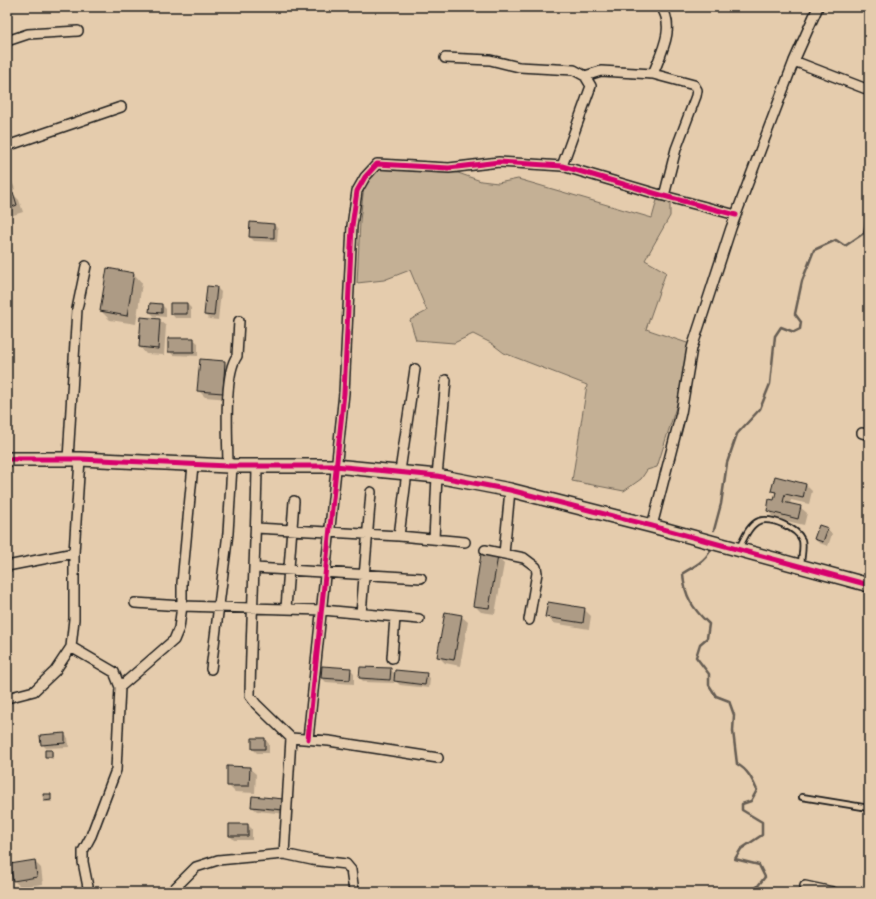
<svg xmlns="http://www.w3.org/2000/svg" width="876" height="899" font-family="Pangolin,sans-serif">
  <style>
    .green { fill: #c4b095; stroke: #706658 }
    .shadow { fill: #0003 }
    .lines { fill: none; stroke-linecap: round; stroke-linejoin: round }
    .stream { stroke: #665d52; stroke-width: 2.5 }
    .building { fill: #ad9b85; stroke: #1c1c1c }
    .lane-casing { stroke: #1c1c1c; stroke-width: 8 }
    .street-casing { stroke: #1c1c1c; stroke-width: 12 }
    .secondary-casing { stroke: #1c1c1c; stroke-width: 16 }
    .lane { stroke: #e5ccad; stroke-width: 4.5 }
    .street { stroke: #e5ccad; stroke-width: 9 }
    .secondary { stroke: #e5ccad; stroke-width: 13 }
    .cycleway-casing { stroke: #e5ccad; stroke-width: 8 }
    .cycleway { stroke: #d6006c; stroke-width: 5 }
  </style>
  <rect width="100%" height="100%" fill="#e5ccad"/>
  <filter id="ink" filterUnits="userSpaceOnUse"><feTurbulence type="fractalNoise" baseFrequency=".025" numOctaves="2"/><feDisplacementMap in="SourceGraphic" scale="8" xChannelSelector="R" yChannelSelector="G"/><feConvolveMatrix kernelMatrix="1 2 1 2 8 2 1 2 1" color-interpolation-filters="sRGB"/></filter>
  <g filter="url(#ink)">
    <path class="green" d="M386 167 458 173 481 181 498 183 518 179 652 218 657 200 670 203V216L645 260 666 272 646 329 690 344 683 385 657 467 647 470 641 479 624 491 572 481 587 385 504 353 491 343 473 334 454 343 416 340 410 320 427 311 410 270 384 280 357 283 360 221 364 186 376 168Z"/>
    <path class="shadow" d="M7 169 15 189 7 192Z
      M13 194 19 200 23 212 7 217V195Z
      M274 225 278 229 277 242 254 241 250 237Z
      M134 274 142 283 136 324 110 320 101 311Z
      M217 288 221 292 218 320 209 319 205 315Z
      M150 304 162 305 166 309V317L154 316 150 312Z
      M187 304 191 308V318H175L171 313Z
      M159 320 166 326 164 355 146 354 140 347Z
      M193 339 198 343V356L173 355 169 351Z
      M225 362 231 368 229 399 205 397 198 390Z
      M806 485 812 491 809 504 791 500 790 504 800 507 807 513 804 525 774 518 768 511 774 501 776 494 773 490Z
      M828 529 832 534 828 546 819 543 815 539Z
      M497 557 504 564 495 614 481 612 474 605Z
      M584 609 591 616 589 629 553 623 547 616Z
      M461 616 468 622 460 666 445 663 438 656Z
      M322 667 350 669 354 673V684L326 682 322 678Z
      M390 669 396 675 426 674 430 678 429 688 400 685 394 680V683L364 682 360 678Z
      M64 734 68 738 69 747 46 748 42 744Z
      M253 739H265L269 744V753H257L253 749Z
      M46 751 53 752V759L46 757Z
      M249 768 256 774 255 793 235 792 228 785Z
      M50 795 52 802H47L45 801Z
      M283 800 287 814 257 811 252 807Z
      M248 825 252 829V840H234L230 836Z
      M34 861 41 868 43 884 21 887 14 881Z"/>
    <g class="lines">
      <path class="stream" d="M714 530 721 504 727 463 737 434 760 409 770 384 775 336 781 327 794 332 800 329 801 322 795 314 802 281 814 250 836 240 845 246 864 233 866 222 869 221
        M711 546C710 559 693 567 683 573 684 596 693 609 709 624L707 638 700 644 696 657 709 674V685L716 696 729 701 734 715 733 731 737 764C748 770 752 779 757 790L751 801 742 804V810L762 822V835L741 849 735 859 759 865 765 877 757 887 747 892"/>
    </g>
    <path class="building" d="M13 192 17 205 7 209V194Z
      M250 222 274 224V238L249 237Z
      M107 268 134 273 127 316 100 311Z
      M207 286 217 287 214 316 204 315Z
      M150 303 162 304V313L149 312Z
      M170 303H187V314H170Z
      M141 317 160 319 158 349 139 347Z
      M168 338H194V352H168Z
      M200 359 225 361 223 393 197 391Z
      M775 476 806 484 803 498 785 494 783 502 801 506 798 519 767 511 769 499 774 500 776 492 771 491Z
      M819 525 828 528 823 542 814 539Z
      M481 554 498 556 489 608 473 606Z
      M548 602 585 608 583 623 545 617Z
      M445 612 462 615 454 660 437 657Z
      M322 666 351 668 350 680 321 678Z
      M360 667 391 668 390 680 359 678Z
      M395 670 427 673 425 685 394 681Z
      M65 733V743L41 745 40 735Z
      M252 738H265V749H252Z
      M45 750H52V757H45Z
      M227 766 250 767 249 786H227Z
      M43 794H51V800L44 801Z
      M252 796 284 799 283 810 251 807Z
      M229 824H248V836H229Z
      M35 860 37 877 13 881 10 864Z"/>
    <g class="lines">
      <defs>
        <path id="lane" d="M739 548C744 539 749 525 759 521 772 517 797 528 802 540 804 547 801 558 801 565
          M802 797 869 808"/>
        <path id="street" d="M7 41 28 34 78 31
          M445 58 490 60 519 67 574 70 585 76 591 86 562 166
          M794 61 869 90
          M653 74C661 53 676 27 661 7
          M585 76 601 71 653 74 694 85 697 90 696 96 676 149 664 196
          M7 146 121 107
          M862 433 869 435
          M68 459 77 309 86 266
          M193 465 182 583V606L323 610 419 619
          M228 466C228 441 223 375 237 356L239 321
          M257 466C256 543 251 619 250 696L256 704 291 738
          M400 471 415 369
          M652 526 681 413 692 348 731 228 794 61 818 7
          M256 528 399 536 465 542
          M399 536 407 472
          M434 539 437 476 446 380
          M485 550 524 558 536 567 537 573 529 620
          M504 554 510 490
          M7 566 74 553
          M255 568 421 578
          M286 608 294 501
          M361 614 371 492
          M71 647 114 672 120 687 116 770 91 836 83 851V862L89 892
          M392 658 395 617
          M211 669 228 533 232 466
          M120 687 174 640 179 628 182 606 135 603
          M7 698 34 691 55 671 71 647 74 619V553L80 459
          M308 739 344 393 352 226 357 191 365 177 377 164 449 168 499 162 562 166 664 196 736 215
          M284 854 291 738 329 741 438 758
          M805 886 833 892
          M171 892 196 867 218 860 284 854 312 860 346 864 351 870 354 892"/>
        <path id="secondary" d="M7 459H80L228 466H335L437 476 510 490 652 526 869 585"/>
      </defs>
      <use href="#lane" class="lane-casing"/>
      <use href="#street" class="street-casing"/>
      <use href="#secondary" class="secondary-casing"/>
      <use href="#lane" class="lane"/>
      <use href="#street" class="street"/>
      <use href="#secondary" class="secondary"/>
      <defs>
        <path id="cycleway" d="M7 459H80L228 466H335L437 476 510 490 652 526 869 585
          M308 739 344 393 352 226 357 191 365 177 377 164 449 168 499 162 562 166 664 196 736 215"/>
      </defs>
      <use href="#cycleway" class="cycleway-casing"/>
      <use href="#cycleway" class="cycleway"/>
    </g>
  </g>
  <rect width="876" height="899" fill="none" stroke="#e5ccad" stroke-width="24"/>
  <rect x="12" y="12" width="852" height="875" fill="none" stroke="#1c1c1c" stroke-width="1.5" filter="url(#ink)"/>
</svg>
